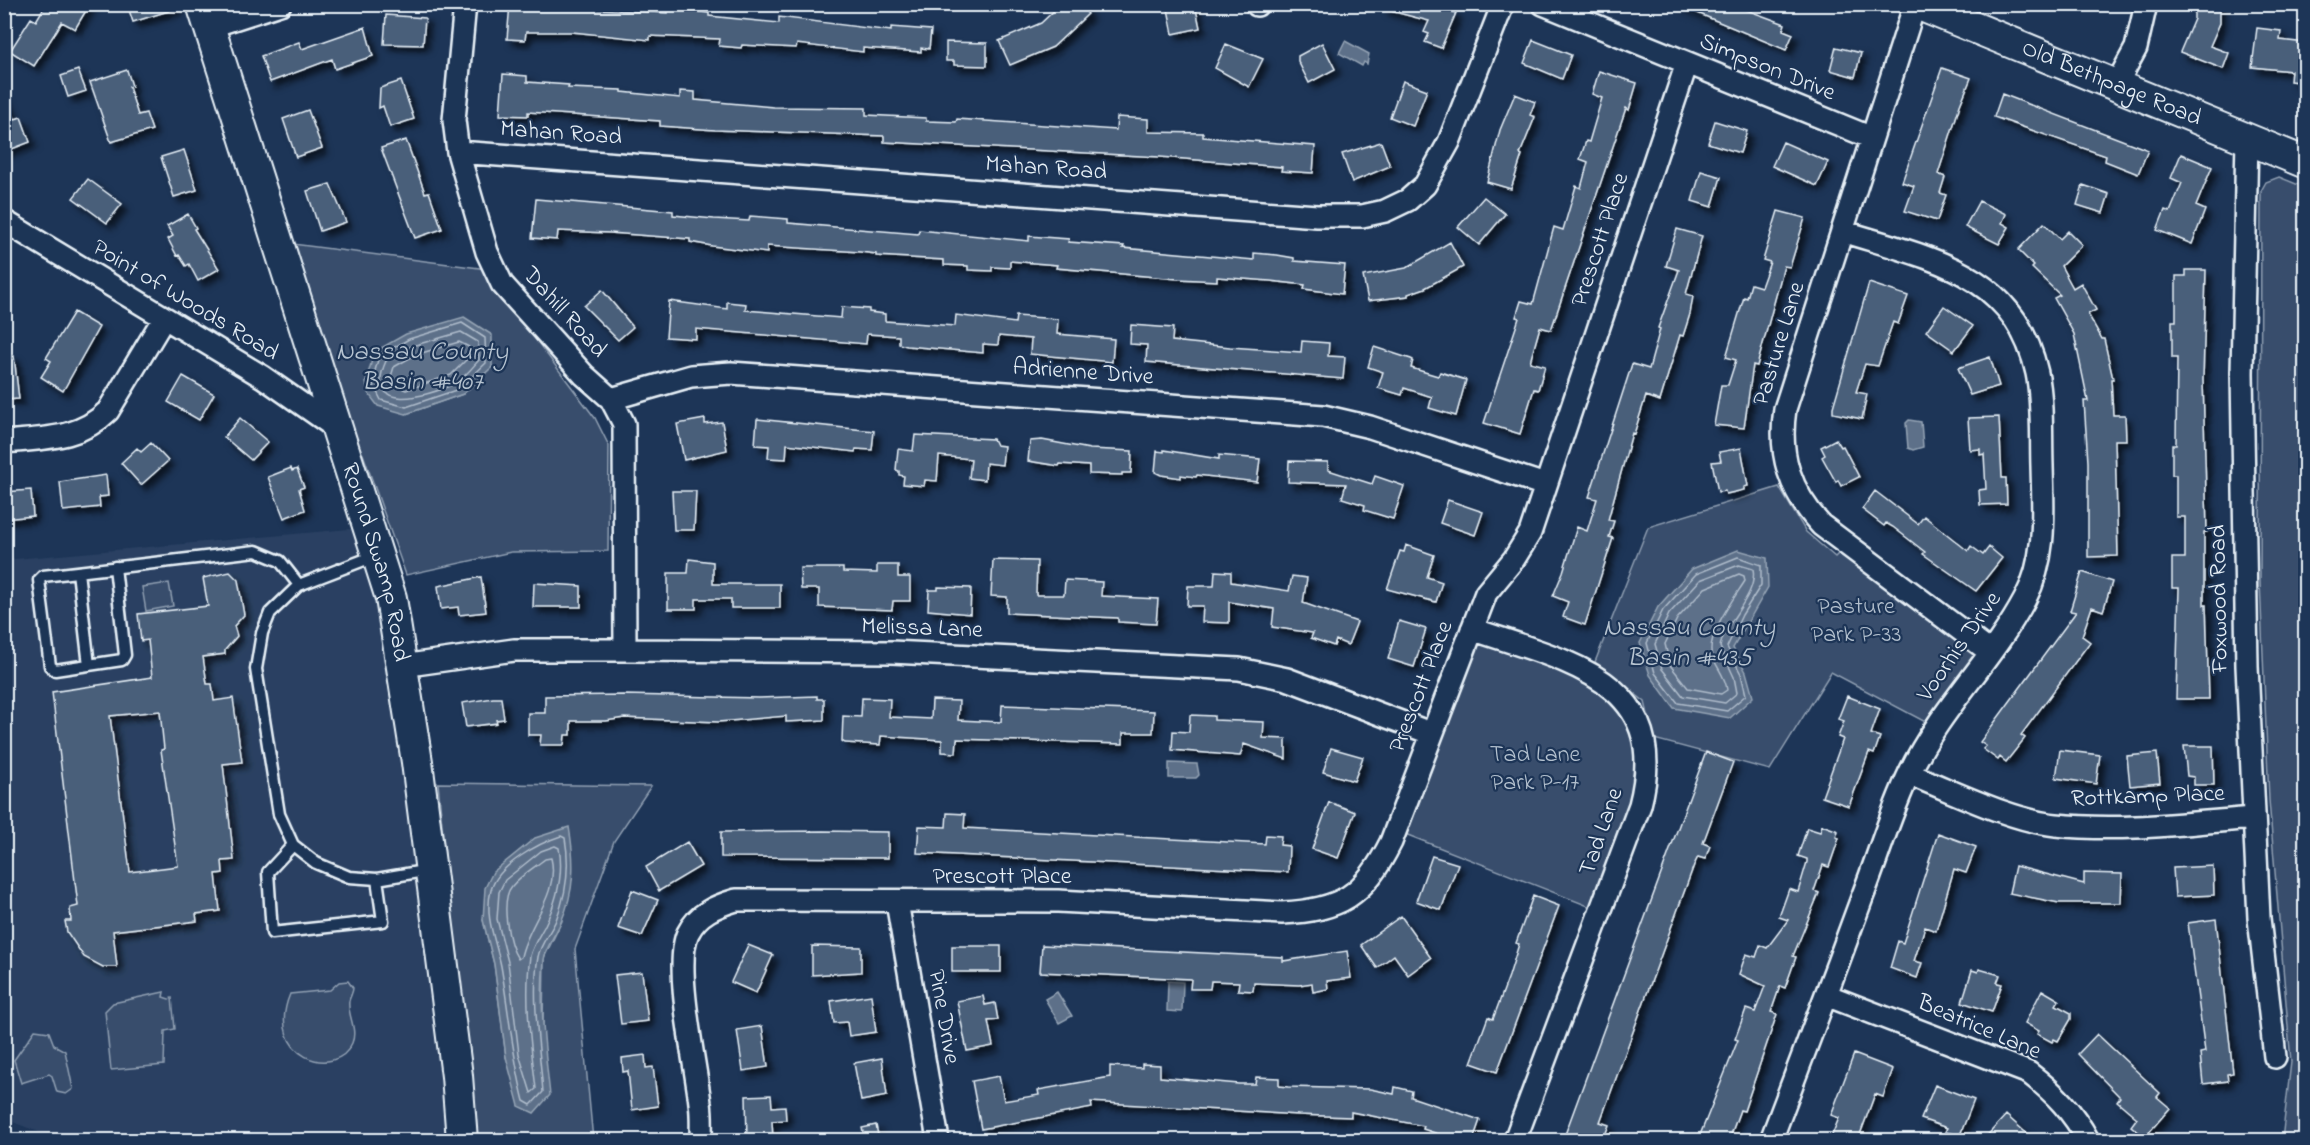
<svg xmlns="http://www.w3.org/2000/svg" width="2310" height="1145" font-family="'Indie Flower',sans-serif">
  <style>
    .built { fill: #2a4162 }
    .green { fill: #374d6c; stroke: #909fb2; stroke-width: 1.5; fill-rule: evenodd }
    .water { fill: #5d7089; stroke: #95a4b5; stroke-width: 1.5 }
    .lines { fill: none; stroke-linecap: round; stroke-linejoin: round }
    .shore { stroke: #b0bdcc; stroke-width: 1.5 }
    .building { fill: #495e7a; stroke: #e8f1f8; stroke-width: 1.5; fill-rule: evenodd; filter: url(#shadow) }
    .lane-casing { stroke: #e8f1f8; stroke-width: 15 }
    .street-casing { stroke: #e8f1f8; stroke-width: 26 }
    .secondary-casing { stroke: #e8f1f8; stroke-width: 34 }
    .lane { stroke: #1d3557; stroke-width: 10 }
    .street { stroke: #1d3557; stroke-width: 21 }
    .secondary { stroke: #1d3557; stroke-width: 30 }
    .labels { text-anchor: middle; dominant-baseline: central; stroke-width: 4.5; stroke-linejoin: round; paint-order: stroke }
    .street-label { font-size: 24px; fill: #e8f1f8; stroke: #1d3557 }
    .park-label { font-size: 24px; fill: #b3c0ce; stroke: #1d3557 }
    .water-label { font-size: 26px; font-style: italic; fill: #b7c4d1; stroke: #1d3557 }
  </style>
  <defs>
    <filter id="shadow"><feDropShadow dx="5.5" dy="5.5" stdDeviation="3" flood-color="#0009"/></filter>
  </defs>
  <rect width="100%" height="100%" fill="#1d3557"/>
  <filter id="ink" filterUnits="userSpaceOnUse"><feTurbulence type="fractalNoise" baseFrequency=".0167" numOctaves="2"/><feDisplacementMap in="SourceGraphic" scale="12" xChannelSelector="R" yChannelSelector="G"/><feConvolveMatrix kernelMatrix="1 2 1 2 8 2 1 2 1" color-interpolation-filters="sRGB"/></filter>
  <g filter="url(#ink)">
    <path class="built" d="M361 528 394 676 450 1140H47L44 1134 5 1119 4 560Z"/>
    <path class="green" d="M2279 177 2306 188 2305 1140H2282L2291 1062 2269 800 2260 581 2261 191 2266 182Z
      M285 243 487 269 499 291 595 418 609 446 608 551 511 552 406 575 363 454 353 455ZM492 367 463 394 406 414Z
      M1779 487 1806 532 1835 557 1847 545 1990 652 1935 727 1831 672 1770 770 1654 739 1645 702 1595 662 1648 527Z
      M169 583 173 606 146 611 142 587Z
      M1472 629 1609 684 1647 764 1601 911 1395 830Z
      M438 783 651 786 614 841 575 949 593 1140H472ZM483 920 562 921 544 958 543 1026 506 1057 494 964Z
      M348 981 353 988C353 993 350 996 349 1001 347 1015 358 1029 352 1043 336 1081 264 1057 290 994L330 990 339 982Z
      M164 992 163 997 169 999 172 998 175 1029 165 1031 164 1065 111 1070 105 1011 113 1003Z
      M35 1030 49 1032 54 1045 65 1051 73 1089 66 1094 57 1092 52 1076 49 1074 21 1083 14 1060Z"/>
    <path class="water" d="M1345 41 1369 54 1367 64 1364 62 1362 66 1339 53Z
      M464 317 492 335V367L463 394 406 414 378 406 368 393 366 382 374 352 406 334Z
      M1909 420 1921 422 1923 447 1913 450 1908 448 1906 423Z
      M1738 550 1767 558 1768 587 1733 648 1746 672 1753 697 1730 718 1674 708 1650 675 1640 643 1658 607 1692 569Z
      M1169 763 1197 764 1199 775 1196 778H1169Z
      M569 827C575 861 575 891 561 922 556 934 545 948 544 960 539 1005 545 1050 550 1095L534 1113 519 1106 506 1057 494 964 483 920 485 888 493 872 535 838Z
      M1168 981 1183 982 1182 1012 1167 1011Z
      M1057 992 1072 1016 1059 1023 1045 999Z"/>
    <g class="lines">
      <path class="shore" d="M462 323 485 338 486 363 459 389 406 407 381 400 372 382 379 356 409 339Z
        M461 332 478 342 479 360C473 367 464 378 455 383 429 397 362 415 386 361L412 346Z
        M459 342 469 347 470 356 451 375 406 390 389 383 394 367 415 355Z
        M1738 557 1761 565V585L1742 615 1727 647 1741 674 1746 695 1727 711 1678 703 1655 673 1647 643 1663 610 1696 574Z
        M1739 565 1753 569C1758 596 1725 620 1720 647L1734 677 1737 693 1725 703 1683 696 1662 669 1655 644 1669 614 1700 580Z
        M1739 574 1744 576 1745 581C1735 597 1705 636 1712 656 1717 668 1726 677 1727 690L1721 694 1688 688 1670 665 1665 644 1677 619 1705 588Z
        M561 836 565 838C570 866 567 893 556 920 551 932 540 944 538 957 531 995 540 1053 543 1092L531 1105 524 1101C512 1055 509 1012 501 966 496 941 484 917 491 890 498 865 539 843 561 836Z
        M555 846 559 848C564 875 556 903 544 927 539 936 532 947 530 956 524 1000 531 1046 536 1089L531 1093 519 1054 508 962 497 919 499 892 505 880 541 851Z
        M551 858C560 894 527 925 521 957L518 959C508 944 500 900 512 886 521 875 535 867 545 859Z"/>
    </g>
    <path class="building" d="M46 4H90L75 29 62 22 34 66 10 51 31 18 36 21Z
      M127 4H178V8L133 22Z
      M510 4 668 13V10H683L709 13V16L779 23V17L891 31V27L931 30 929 49 921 48V52L863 48V52L797 44 796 48 742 45 741 48 719 46 720 39 650 36V40L572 32H526L525 40 507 39Z
      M1061 4H1080L1088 14 1053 47 1010 65 999 41 1041 23Z
      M1167 4H1195L1200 28 1173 34Z
      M1384 4H1432L1456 13 1441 48 1425 42 1429 34 1424 32 1429 21 1383 9Z
      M1676 4H1745L1744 9 1785 24 1783 30 1793 34 1786 50Z
      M2194 4H2220V23L2210 46 2229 53 2223 69 2180 52 2194 19Z
      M386 15 425 18 423 45 384 44Z
      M365 27 373 56 335 69 332 59 270 82 261 56 299 42 302 49Z
      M2257 28 2281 31 2280 40 2306 43V83L2290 81 2291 71 2252 67Z
      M1533 40 1571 55 1562 79 1524 63Z
      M946 42 987 43V66L954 65V61H946Z
      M1322 43 1335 69 1309 83 1298 61V56Z
      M1226 44 1263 59 1249 87 1215 68Z
      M1836 47 1861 53 1855 77 1830 70Z
      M1942 68 1971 78 1960 105 1938 174 1945 177 1940 193 1946 195 1937 221 1905 211 1914 186 1902 182Z
      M78 70 86 91 68 97 61 76Z
      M127 70 132 86 129 87 138 115 146 113 152 130 111 142 90 82Z
      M1599 71 1637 83 1629 110 1626 108 1551 330 1540 327 1530 362 1545 366 1538 390 1534 389 1520 434 1484 423 1519 318 1516 317 1521 301 1533 304 1554 227 1563 230 1576 186 1581 188 1588 162 1580 159 1586 141 1589 142 1602 98 1592 94Z
      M503 74 527 76V82L569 85 568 88 622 90V92L680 98V91L695 92V100L774 107 866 108V115L926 118V121L956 122 957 119 1116 130 1117 117 1148 119V132L1203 133V137L1315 146 1313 173 1281 171 1282 167 1160 157 884 142V136L715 130 660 126V121L528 112V116L500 115Z
      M401 81 414 119 390 127 383 106 379 108 380 88Z
      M1403 81 1427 90 1413 126 1390 117Z
      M1515 94 1535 102 1530 115 1535 117 1520 154 1522 155 1511 189 1487 182 1500 130Z
      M2002 94 2148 150 2138 174 2105 161 2106 156 1994 117Z
      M4 95 15 119 21 117 30 142 4 152Z
      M308 110 322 148 296 157 283 119Z
      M1715 121 1747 131 1740 153 1708 143Z
      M406 140 425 193 429 192 442 229 415 238 381 148Z
      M1381 142 1390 166 1352 182 1342 154Z
      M1783 142 1828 162 1817 186 1772 166Z
      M184 150 197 190 174 197 161 157Z
      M2181 154 2212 167 2196 206 2205 210 2192 244 2157 230 2165 210 2170 212 2182 183 2171 178Z
      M1701 171 1721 177 1712 207 1692 201Z
      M88 179 122 204 107 223 73 198Z
      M330 184 346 222 320 231 307 191Z
      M2083 185 2109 194 2103 213 2077 205Z
      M1484 197 1505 214 1479 245 1458 227Z
      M536 199 673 211V215L714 219 749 221 750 216 788 219V223L918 234 919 230 1029 241V236L1069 239 1068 242 1124 246 1123 248 1254 260V253L1277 255 1294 258V261L1345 265 1342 294 1304 289 1305 285 1270 281 1217 277V281L1178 279 1056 268 1057 265 1010 261V268L992 267V271L968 270V266L944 265V260L876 256V254L860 252 767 246V253L712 246 690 242V239L610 233 558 231 557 240 532 238Z
      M1979 201 2006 214 2002 223 2009 227 1999 244 1965 227Z
      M1778 211 1805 218 1790 267 1784 266 1757 366 1753 365 1744 428 1714 425 1721 385H1728L1736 360 1726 357 1744 297 1747 298 1751 284 1761 287 1770 262 1763 260Z
      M188 214 196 228 194 229 219 269 198 281 189 264 186 266 179 255 177 256 168 239 173 236 167 226Z
      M2044 223 2060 239 2068 231 2082 245 2061 266 2073 288 2081 283 2096 310 2088 314 2102 339H2104L2113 379H2111L2113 415H2125L2126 440H2115L2118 556 2088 557V462L2084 401H2088L2074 334 2054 298 2060 295 2032 268 2034 266 2018 250Z
      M1677 229 1702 236 1686 294 1693 296 1690 314 1683 336 1680 335 1660 401 1646 396 1634 434 1632 433 1608 520 1614 521 1609 537 1613 538 1585 625 1563 617 1568 602 1553 596 1563 572 1577 527 1587 531 1597 499 1589 497 1632 364 1649 369 1660 329 1658 328 1679 270 1666 266Z
      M1450 242 1463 267 1425 288 1408 294V296L1368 301 1363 276 1406 268Z
      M2186 270H2206L2203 380 2207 532H2204V605H2206L2209 699H2176L2179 588H2172V558H2185V517H2176V475H2172V445H2176L2177 358H2172V321H2176V276H2186Z
      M1869 283 1908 296 1898 324 1893 322 1878 366 1865 364 1856 392 1867 394 1862 419 1833 413V407Z
      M602 290 633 327 618 340 584 306Z
      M669 301 727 309V302L746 304 745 310 841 318 842 307 869 309V312L885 314V321L955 326 956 315 1015 323 1016 316 1058 319 1057 334 1114 339 1112 362 1030 354 1031 339 999 336 998 345 983 344V353L907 346 899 344V336L867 334 866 344 696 329V339L666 337Z
      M1944 306 1973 326 1954 351 1926 331Z
      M74 312 99 327 63 391 41 377 51 361 46 358Z
      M1131 325 1173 328 1172 341 1230 347 1301 352 1302 341 1329 343 1328 356 1345 357 1343 379 1146 362 1147 345 1130 344Z
      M1374 347 1411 359 1413 360 1411 368 1438 376 1440 372 1466 380 1456 416 1429 408 1432 397 1404 388 1402 395 1378 388 1383 372 1368 367Z
      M4 356H14L19 399 4 400Z
      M1990 357 1999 386 1970 395 1958 368Z
      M183 376 214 394 199 420 168 402Z
      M1999 417 2002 478H2006L2007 504 1980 505 1979 490 1986 489 1984 454 1980 455V449L1970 450 1968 418Z
      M240 418 268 442 251 460 224 437Z
      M705 419V424L722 422 727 450 684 460 677 424Z
      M757 419 874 431 872 450 856 449 855 452 787 444 786 459 768 458 769 446 755 445Z
      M915 435 993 439 996 445 1004 446 1002 465 986 463 985 480 969 478 971 459 939 456 937 481 925 480 924 486 903 484 904 476 899 475V471L896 470 898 449 913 451Z
      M1836 439 1841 447 1843 446 1859 477 1841 486 1838 480 1836 482 1822 457 1825 455 1821 447Z
      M1042 440 1090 449 1132 451 1131 473H1122V475L1089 474V466L1060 464 1059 466 1028 461 1030 441Z
      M151 443 168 461 141 485 121 463 137 448 141 452Z
      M1741 448 1748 486 1744 487V490L1726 494 1725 491 1718 492 1712 462 1721 461 1719 452Z
      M1164 450 1219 459V455L1260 459 1257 482 1197 475 1196 477 1181 475V478L1161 475 1155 472 1157 451 1164 452Z
      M1289 461 1328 462V470L1372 484 1375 476 1404 486 1393 519 1364 510 1365 505 1342 498 1346 484 1288 482Z
      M291 468 292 471 297 469 304 487 299 489 305 510 284 518 268 477Z
      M106 475 108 496 99 497 100 507 63 511 60 482Z
      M31 490 33 516 4 519V492Z
      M672 491H696L694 530H674Z
      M1875 491 1918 524 1924 516 1968 551 1971 546 1983 555 1989 547 2002 558 1976 591 1923 554 1925 552 1893 527 1886 523 1884 526 1862 509Z
      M1448 500 1483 512 1475 535 1440 523Z
      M1406 545 1434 555 1427 577 1442 582 1436 602 1387 589 1400 551 1404 552Z
      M689 559 713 562V584H780V608H731V599H696V609H668V573H688Z
      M993 560 1037 561 1036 595H1064L1065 580 1102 582 1101 596 1158 599 1156 624 1118 622V618L1007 613V597L991 596Z
      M877 565H898V577H910V601H893L892 610 819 607V589H801L800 568H843V572L877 573Z
      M1215 571 1231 572V582L1289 591 1292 576 1307 578 1303 603 1357 622 1348 645 1336 640 1334 646 1311 638 1313 633 1272 627 1274 609 1229 602V623L1202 622 1203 606H1187L1188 586H1214Z
      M230 572 238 580 244 615 234 626 237 636 225 650V654L203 657 207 684H212L214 701 233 698 242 762 223 764 234 860 222 861 223 873 216 874 220 911 196 914 197 921 113 931 117 967H103L84 957 67 932 65 921H71L70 908 78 906 52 692 152 677 148 640 141 641 138 614 208 606 203 578ZM160 711 164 749 161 750 178 866 130 872 110 716Z
      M2082 572 2112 582 2103 611 2092 607 2082 636 2090 642 2021 735 2025 738 2006 762 2000 757 1998 760 1983 749 1986 746 1980 742 2076 612 2070 611Z
      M481 577 486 612 459 615 458 607 441 609 438 586Z
      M534 583 581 586V607H533Z
      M938 587 971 588 970 614 928 610 929 590H938Z
      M1399 621 1426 629 1414 667 1388 659Z
      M624 695 759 698 817 696V699H824V720L786 722V716L718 722 624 718 606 721H571V735H565L564 745H540L541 735H528V713H545V696Z
      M1847 696 1880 709 1871 734 1880 737 1874 754 1869 752 1849 806 1822 797 1843 739 1838 737 1844 721 1838 719Z
      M493 698H501L504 719 496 720 497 723 466 727 462 703Z
      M862 698 890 699 889 717 931 719 932 700 959 701 958 720 1001 722 1002 705 1154 711 1153 733H1123V744L957 739 956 753 942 752V740L881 736 880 745 845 743 842 741 843 716 861 717Z
      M1190 715 1214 716V720L1264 722 1263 738 1286 739V759L1244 744 1240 756 1172 750 1173 731 1189 732Z
      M2184 746H2213L2214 785H2194V777L2187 776Z
      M1331 748 1363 757 1354 781 1323 772Z
      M2060 750 2100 755 2096 784 2056 778Z
      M1706 752 1733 762 1703 843 1710 846 1705 859 1698 857 1694 865 1600 1122 1609 1125 1603 1140H1563Z
      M2157 753 2160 783 2130 786 2127 756Z
      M1329 802 1355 812 1338 858 1312 849Z
      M947 813 965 814 964 828 1265 844 1266 835 1281 836 1280 845 1289 846 1288 872 917 853 919 826 946 827Z
      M1822 825 1838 831 1836 837 1839 838 1829 867 1823 865 1814 891 1819 893 1793 956 1796 957 1785 988 1780 986 1771 1012 1777 1014 1744 1111 1740 1110 1729 1140H1698L1738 1040 1735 1039 1746 1009 1755 1012 1765 986 1739 974 1746 954 1756 957 1760 945 1767 948 1788 920 1779 917 1789 889 1798 892 1807 862V859L1798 856 1807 828 1820 832Z
      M823 831 888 832V858L721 857V832Z
      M1938 833 1976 847 1966 873 1954 869 1936 931 1925 927 1914 961 1922 963 1917 978 1890 968 1898 941 1903 943Z
      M687 842 701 866 659 891 646 867Z
      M1432 856 1458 864 1441 910 1416 901Z
      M2015 866 2084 884V873L2122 874 2121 903H2059L2009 893Z
      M2213 866 2214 895 2175 897 2173 868Z
      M632 890 658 900 642 936 618 928Z
      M1533 896 1559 906 1497 1072 1471 1063 1488 1017 1493 1019 1509 976 1519 944 1516 943Z
      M1401 916 1431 958 1408 975 1394 955 1377 968 1361 945Z
      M2216 919 2233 1073 2227 1074 2228 1081 2203 1084 2200 1053 2205 1052 2188 923Z
      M748 945 773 955 756 993 731 982Z
      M1042 945 1283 957V961L1347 951 1351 978 1327 981 1328 989 1313 992 1312 983 1299 985 1254 983 1253 991 1238 990 1239 982 1211 981 1210 989H1190L1191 979 1040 972Z
      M812 946 861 947V972L812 975Z
      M952 946H1001V972H952Z
      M1979 969 2000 975 1997 983 2002 984 1992 1012 1962 1002 1972 970 1978 972Z
      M642 972 648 1021 621 1024 615 975Z
      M2042 990 2059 1000 2056 1005 2071 1013V1019L2058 1041 2054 1039 2052 1042 2037 1034 2039 1031 2025 1023Z
      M871 995 876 1032 849 1036 847 1022 834 1023 831 1001Z
      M983 996 985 1005 995 1003 998 1020 988 1021 993 1046 967 1051 957 1001Z
      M762 1026 768 1067 743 1071 737 1030Z
      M2097 1034 2160 1093 2157 1097 2170 1108 2145 1137 2131 1126 2137 1118 2117 1101 2120 1097 2078 1054Z
      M1854 1054 1893 1069 1883 1097 1875 1094 1858 1140H1830L1839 1118 1831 1115Z
      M645 1055 646 1068 653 1067 658 1106 632 1110 628 1071 623 1072 622 1058Z
      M882 1058 887 1096 861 1101 854 1063Z
      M1142 1064 1160 1065V1077L1239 1084H1255L1256 1077 1279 1078V1086L1288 1087 1370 1089 1394 1094 1395 1087 1412 1091 1411 1097 1480 1120 1473 1140H1456L1423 1129 1424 1126 1351 1112V1117L1298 1115 1091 1102 1092 1108 981 1129 972 1081 999 1076 1004 1101 1039 1095 1038 1090 1110 1077V1066L1142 1068Z
      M1935 1085 1974 1100 1960 1135 1945 1132 1947 1128 1921 1119Z
      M771 1095 772 1107 785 1106 786 1120 772 1121 773 1140H747L746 1096Z
      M2006 1115 2034 1140H1983Z
      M876 1125 879 1140H865L862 1128Z"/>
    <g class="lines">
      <defs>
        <path id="lane" d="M377 555 299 585 270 613 262 633 256 669 279 814 293 845 316 863 349 877 377 879 430 870
          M115 567 125 655 122 660 55 670 50 666 39 580 43 576 256 551 280 561 299 585
          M78 572 89 665
          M293 845 268 872 272 933 383 921 377 879"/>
        <path id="street" d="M465 4 454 120 458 152 487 252 502 284 584 375 611 399 624 424 625 650
          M1543 4 1872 138
          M1915 4 1785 409C1778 455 1790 491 1821 525L1990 652
          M1257 5V4
          M209 27 280 4
          M2116 85 2136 48 2146 4
          M2247 138 2242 373 2247 666 2259 918 2275 1057
          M458 152 1317 216H1362L1385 211 1408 200 1425 185 1449 142 1503 4
          M4 221 263 377 336 428
          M611 399 691 376 731 373 1323 416 1370 427 1545 485
          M4 442C43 438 79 440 108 411L164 318
          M1472 629C1564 661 1673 679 1640 805L1515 1140
          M402 666 514 650H625L891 652 1239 669 1287 679 1430 733
          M1909 774C1953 791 2009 820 2056 825 2122 832 2189 823 2254 818
          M897 902 938 1140
          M1826 995 2029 1073C2055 1093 2073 1112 2088 1140
          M701 1140C701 1128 702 1116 700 1103 696 1066 673 964 688 933 698 913 716 906 736 900L1058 901 1282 913C1341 910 1364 896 1391 842L1486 593 1514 559 1530 533 1687 63
          M1771 1140C1802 1059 1833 977 1863 895 1879 854 1891 811 1910 772 1940 709 1992 661 2025 599 2047 558 2043 511 2042 466 2041 436 2043 402 2037 373 2015 271 1927 258 1842 231"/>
        <g id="secondary">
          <path id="s1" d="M202 4 391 598 417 762 457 1076 462 1140"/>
          <path id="s2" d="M1917 4 2306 163"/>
        </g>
      </defs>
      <use href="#lane" class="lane-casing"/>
      <use href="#street" class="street-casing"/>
      <use href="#secondary" class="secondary-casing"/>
      <use href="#lane" class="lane"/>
      <use href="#street" class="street"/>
      <use href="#secondary" class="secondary"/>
    </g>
  </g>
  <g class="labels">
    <g class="street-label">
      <text transform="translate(1767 68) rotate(22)">Simpson Drive</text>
      <text stroke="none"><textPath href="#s2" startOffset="210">Old Bethpage Road</textPath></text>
      <text transform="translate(561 134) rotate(4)">Mahan Road</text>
      <text transform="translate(1046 169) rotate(4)">Mahan Road</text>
      <text transform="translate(1601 240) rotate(-72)">Prescott Place</text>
      <text transform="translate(185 301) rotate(31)">Point of Woods Road</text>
      <text transform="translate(564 313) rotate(48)">Dahill Road</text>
      <text transform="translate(1780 344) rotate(-73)">Pasture Lane</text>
      <text transform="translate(1083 373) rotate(4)">Adrienne Drive</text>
      <text stroke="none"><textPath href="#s1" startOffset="585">Round Swamp Road</textPath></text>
      <text transform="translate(2220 599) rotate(-91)">Foxwood Road</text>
      <text transform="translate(922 629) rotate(2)">Melissa Lane</text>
      <text transform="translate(1960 647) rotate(-55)">Voorhis Drive</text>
      <text transform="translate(1422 687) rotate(-69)">Prescott Place</text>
      <text transform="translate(2148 797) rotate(-2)">Rottkamp Place</text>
      <text transform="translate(1602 832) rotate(-71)">Tad Lane</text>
      <text x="1002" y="877">Prescott Place</text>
      <text transform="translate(943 1017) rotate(80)">Pine Drive</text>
      <text transform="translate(1979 1028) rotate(23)">Beatrice Lane</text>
    </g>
    <g class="park-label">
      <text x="1856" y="607">Pasture<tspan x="1856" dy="28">Park P-33</tspan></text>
      <text x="1535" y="755">Tad Lane<tspan x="1535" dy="28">Park P-17</tspan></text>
    </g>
    <g class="water-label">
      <text x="422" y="353">Nassau County<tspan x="422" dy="30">Basin #407</tspan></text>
      <text x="1689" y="629">Nassau County<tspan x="1689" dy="30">Basin #435</tspan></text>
    </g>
  </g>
  <rect width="2310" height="1145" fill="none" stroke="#1d3557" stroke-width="24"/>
  <rect x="12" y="12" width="2286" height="1121" fill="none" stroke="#e8f1f8" stroke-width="2" filter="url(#ink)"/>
</svg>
